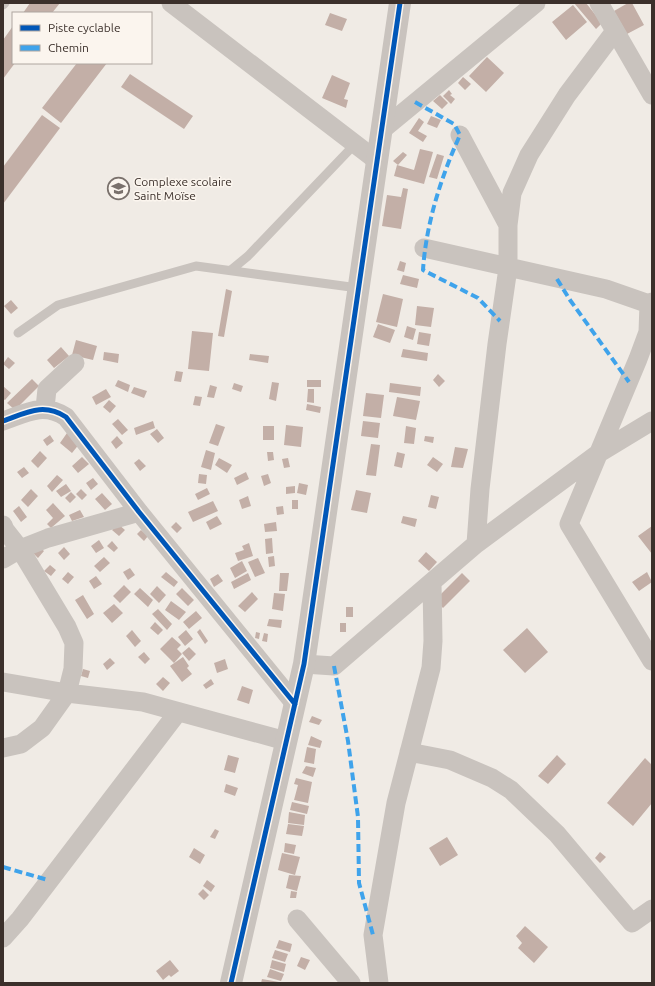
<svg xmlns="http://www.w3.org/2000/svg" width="655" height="986" font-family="Ubuntu,sans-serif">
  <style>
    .building { fill: #c3afa7 }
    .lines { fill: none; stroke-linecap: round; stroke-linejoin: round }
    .service { stroke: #c9c3be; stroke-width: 9 }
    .minor { stroke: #c9c3be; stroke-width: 19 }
    .tertiary { stroke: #c9c3be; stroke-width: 22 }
    .quiet { stroke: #3fa3eb; stroke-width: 4; stroke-dasharray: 8 4; stroke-linecap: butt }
    .cycleway-casing { stroke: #fbf5ee; stroke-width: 8 }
    .cycleway { stroke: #0057b8; stroke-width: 5 }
    .labels { text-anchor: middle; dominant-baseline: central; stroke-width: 3; stroke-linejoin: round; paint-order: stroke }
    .poi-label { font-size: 12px; fill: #3b302b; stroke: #fbf5ee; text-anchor: start }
  </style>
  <rect width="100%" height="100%" fill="#f0ebe5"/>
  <path class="building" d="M30 3H60L52 13H23Z
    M574 3H586L602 23 596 29Z
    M628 3H632L644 25 627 34 614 11Z
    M573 5 587 22 566 40 552 22Z
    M330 13 347 19 342 31 325 25Z
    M13 26V63H15L3 79V40Z
    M487 57 504 73 486 92 469 76Z
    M77 63H107L61 123 42 108Z
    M130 74 193 116 184 129 121 87Z
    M332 75 350 83 344 99 348 100 346 108 322 98Z
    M463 77 471 84 465 90 458 83Z
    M449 90 452 94 450 95 455 99 451 104 443 96Z
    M440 95 448 103 442 109 433 101Z
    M42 115 60 128 3 204V167Z
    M431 116 441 120 437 128 427 124Z
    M419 118 424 122 418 131 427 136 423 142 409 133Z
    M420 149 433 152 424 184 394 176 397 165 414 170Z
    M403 152 407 155 398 165 393 161Z
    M437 154 444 156 437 179 429 177Z
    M403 188 408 189 401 229 382 226 387 195 401 197Z
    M400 261 406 263 404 272 397 270Z
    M403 275 419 279 417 288 400 284Z
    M226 289 232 291 224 337 218 336Z
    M383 294 403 299 397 327 376 322Z
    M11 300 18 308 11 314 4 306Z
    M417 306 434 308 431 327 415 325Z
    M378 324 395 330 390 343 373 337Z
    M407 326 416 329 413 340 404 337Z
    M192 331 213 333 209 371 188 369Z
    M419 332 431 334 429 346 417 344Z
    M76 340 97 346 93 360 72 355Z
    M61 347 69 356 54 368 47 360Z
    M403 349 428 353 427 361 401 357Z
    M104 352 119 354 118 363 103 360Z
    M250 354 269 356 268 363 249 360Z
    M8 357 15 363 9 369 3 364Z
    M176 371 183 372 181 382 174 381Z
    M438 374 445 381 439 387 433 380Z
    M32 379 39 386 15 410 7 403Z
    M118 380 130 385 128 392 115 386Z
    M307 380H321V387H307Z
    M272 382 279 383 276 401 269 399Z
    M234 383 243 386 241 392 232 389Z
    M390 383 421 387 420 396 389 392Z
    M210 385 217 387 214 398 207 397Z
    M3 386 11 393 5 400 3 399Z
    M134 387 147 391 144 398 131 393Z
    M106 389 111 397 96 405 92 397Z
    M308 389H314V403L307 402Z
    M366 393 384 395 381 418 363 416Z
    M195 396 202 397 200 406 193 405Z
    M397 397 420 401 416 420 393 416Z
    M109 400 116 406 110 413 103 407Z
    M307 404 321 407 320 413 306 410Z
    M118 419 128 430 122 435 112 424Z
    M153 421 155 428 136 435 134 428Z
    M363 421 380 423 378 438 361 436Z
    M216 424 225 427 218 446 209 443Z
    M286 425 303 427 301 447 284 445Z
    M263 426H274V440H263Z
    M406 426 416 428 414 444 404 443Z
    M157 429 164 438 158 443 150 434Z
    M67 433 80 443 72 453 60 443Z
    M50 435 54 441 47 446 43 440Z
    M117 436 123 443 116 449 111 442Z
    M425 436 434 437 433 443 424 441Z
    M371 444 380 445 376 476 366 475Z
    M455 447 468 449 463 468 451 467Z
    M206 450 215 453 211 470 201 467Z
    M40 451 47 458 38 468 31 461Z
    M267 452H273L274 460 268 461Z
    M397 452 405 454 402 468 394 466Z
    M82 457 89 464 78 473 72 466Z
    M433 457 443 464 437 472 427 465Z
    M219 458 232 465 227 473 215 465Z
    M288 458 290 467 284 468 282 459Z
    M139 459 146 466 140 471 134 463Z
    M24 467 29 473 22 478 17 472Z
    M246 472 249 479 237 485 234 478Z
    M199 474 207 475 206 484 198 483Z
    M268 474 271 483 264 486 261 476Z
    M57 475 63 480 52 492 47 486Z
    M93 478 98 484 91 490 86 483Z
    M299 483 308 485 306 495 297 493Z
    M66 484 71 491 61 497 56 491Z
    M295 486V493L286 494V487Z
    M207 488 210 494 198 500 195 494Z
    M31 489 38 496 28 507 21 500Z
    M81 489 87 495 82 500 76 494Z
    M356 490 371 493 367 513 351 510Z
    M71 492 76 497 70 503 65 498Z
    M102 493 112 504 105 510 95 499Z
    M431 495 439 497 436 509 428 507Z
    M248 496 251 506 242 509 239 500Z
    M292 500H298V509H292Z
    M213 501 218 511 193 522 188 512Z
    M53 503 65 516 51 528 47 524 53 518 46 510Z
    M19 506 27 517 21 522 13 511Z
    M283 506 284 514 277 515 276 507Z
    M80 510 84 517 72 521 69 515Z
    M217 516 222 524 210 530 206 522Z
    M403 516 417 519 415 527 401 523Z
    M176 522 182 528 177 533 171 527Z
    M276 522 277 531 265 532 264 524Z
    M118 524 125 530 119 536 112 530Z
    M652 526V554L638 536Z
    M141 530 148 536 144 541 137 534Z
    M272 538 273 553 266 554 265 539Z
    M99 540 104 548 96 553 91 546Z
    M112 541 118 548 114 552 107 546Z
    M249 543 253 556 238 561 235 553 244 550 242 546Z
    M39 547 44 551 38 558 33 553Z
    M64 547 70 554 64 560 58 553Z
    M426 552 437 562 429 571 418 561Z
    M274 556 275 566 269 567 268 557Z
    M104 557 110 563 100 572 94 566Z
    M258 558 265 573 255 577 248 562Z
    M242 561 247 571 235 578 230 568Z
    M50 565 56 570 51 576 44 571Z
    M130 568 135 575 128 580 123 572Z
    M68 572 74 577 68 584 62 579Z
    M166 572 178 582 174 587 161 577Z
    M647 572 652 582 639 591 632 582Z
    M248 573 251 580 234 589 231 582Z
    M280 573H289L287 591H279Z
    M462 573 470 581 443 608 435 600Z
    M218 574 223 581 214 587 210 579Z
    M96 576 102 584 94 589 89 581Z
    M124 585 131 592 120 603 113 596Z
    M157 586 166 595 159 603 150 594Z
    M140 588 153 600 148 607 134 594Z
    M182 588 194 600 188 606 176 594Z
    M252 592 258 599 245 612 238 606Z
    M274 593 285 594 283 611 272 609Z
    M83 595 94 614 87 619 75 600Z
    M171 601 186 612 179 620 165 610Z
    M114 604 123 613 112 623 103 613Z
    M346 607H353V617H346Z
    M158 609 172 624 167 630 152 614Z
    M196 611 202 618 189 629 183 622Z
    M269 619 282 620 281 628 267 626Z
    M155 622 163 630 158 635 150 628Z
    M340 623H346V632H340Z
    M527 628 548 652 525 673 503 650Z
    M200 629 208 641 205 644 197 632Z
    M132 630 141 641 135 647 126 636Z
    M186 630 193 639 185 646 178 637Z
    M256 632 260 633 259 639 255 638Z
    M264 633 268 634 267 642 262 641Z
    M172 637 181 645 177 649 182 654 174 663 160 649Z
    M189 647 196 654 189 661 182 653Z
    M144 652 150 659 145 664 138 657Z
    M183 657 189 666 187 668 192 674 182 682 170 666Z
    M110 658 115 663 107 670 103 664Z
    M225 659 228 669 217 673 214 663Z
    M83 669 90 671 88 678 81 676Z
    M163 677 170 683 163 691 156 684Z
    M211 679 214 684 206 689 203 685Z
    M242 686 253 690 249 704 237 700Z
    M312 716 322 720 319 725 309 722Z
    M311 736 322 741 320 748 308 745Z
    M307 747 316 749 314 764 304 762Z
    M228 755 239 758 235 773 224 770Z
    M557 755 566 764 548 784 538 776Z
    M645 758 652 765V803L633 826 607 803Z
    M306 766 316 768 313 777 302 773Z
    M296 778 312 782 308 803 294 800 298 785 294 784Z
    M226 784 238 788 235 796 224 792Z
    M292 802 309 806 307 814 290 810Z
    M289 812 305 815 304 825 288 823Z
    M288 824 304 826 302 836 286 834Z
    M215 829 219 831 215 839 210 837Z
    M447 837 458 855 440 866 429 848Z
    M285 843 296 845 294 854 284 852Z
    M194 848 205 855 200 864 189 857Z
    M600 852 606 857 600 863 595 858Z
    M282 853 300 857 295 875 278 870Z
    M289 875 301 876 297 891 286 888Z
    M207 880 215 886 211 892 203 886Z
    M203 889 209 895 204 900 198 894Z
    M291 891 297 892 296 898H290Z
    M525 926 548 947 534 963 518 948 522 943 516 936Z
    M279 940 292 944 290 952 276 948Z
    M275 950 288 954 285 962 272 958Z
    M301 957 310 960 305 970 297 966Z
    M170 960 179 971 171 977 169 975 163 980 156 971Z
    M272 960 286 964 284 972 270 968Z
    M270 969 284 974 281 981 267 977Z
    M262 979 279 982V983H261Z"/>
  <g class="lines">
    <path class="service" d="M3 5 5 3
      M231 270 248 256 356 143
      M18 333 58 305 196 266 358 288"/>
    <path class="minor" d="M171 3 376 160
      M599 3 652 95
      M382 130 536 3
      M460 135 508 225V268L497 344 480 489 476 544
      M508 225 512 193 529 155 567 95 615 31
      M424 248 606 289 649 304
      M652 302 649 304 648 332 638 359 569 524 652 661
      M45 408 47 389 75 363
      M3 421C26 413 43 402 66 417L139 512 295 704
      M3 525 5 530 20 549 67 627 74 643 73 669 67 693 42 728 21 744 3 748
      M3 559 20 549 48 538 139 512
      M304 664 334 666 476 544 599 453 652 421
      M3 682 67 693 143 702 286 741
      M409 752 450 760 492 778 511 790 557 834 632 923 652 909
      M297 919 351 983
      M3 938 20 919 178 712
      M379 983 373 935 396 803 431 668 433 641 432 583"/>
    <path class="tertiary" d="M231 983 304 664 400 3"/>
    <path class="quiet" d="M415 102 454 124 460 135C441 177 426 224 423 270L478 298 500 321
      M557 279 570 300 629 382
      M334 666 348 741 358 817 359 883 373 935
      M3 867 48 880"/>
    <defs>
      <path id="cycleway" d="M3 421C26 413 43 402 66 417L139 512 295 704
        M231 983 304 664 400 3"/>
    </defs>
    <use href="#cycleway" class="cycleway-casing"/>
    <use href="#cycleway" class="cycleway"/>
  </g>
  <defs>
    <symbol id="school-ring" viewBox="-11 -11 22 22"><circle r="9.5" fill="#fbf5ee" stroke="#7a716c" stroke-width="1.5"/><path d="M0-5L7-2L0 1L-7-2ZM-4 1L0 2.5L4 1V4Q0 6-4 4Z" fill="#7a716c"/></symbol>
  </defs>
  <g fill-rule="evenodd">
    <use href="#school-ring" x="106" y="176" width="25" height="25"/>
  </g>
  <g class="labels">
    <g class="poi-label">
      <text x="134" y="181">Complexe scolaire<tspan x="134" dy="14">Saint Moïse</tspan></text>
    </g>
  </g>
  <rect width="655" height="986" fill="none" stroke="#3b302b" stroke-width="8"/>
  <rect x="12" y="12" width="140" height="52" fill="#fbf5ee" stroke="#aea6a0"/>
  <rect x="20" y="25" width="20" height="6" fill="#0057b8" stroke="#aea6a0"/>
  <text x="48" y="32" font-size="12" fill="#3b302b">Piste cyclable</text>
  <rect x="20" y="45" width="20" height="6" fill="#3fa3eb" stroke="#aea6a0"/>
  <text x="48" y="52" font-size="12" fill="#3b302b">Chemin</text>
</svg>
